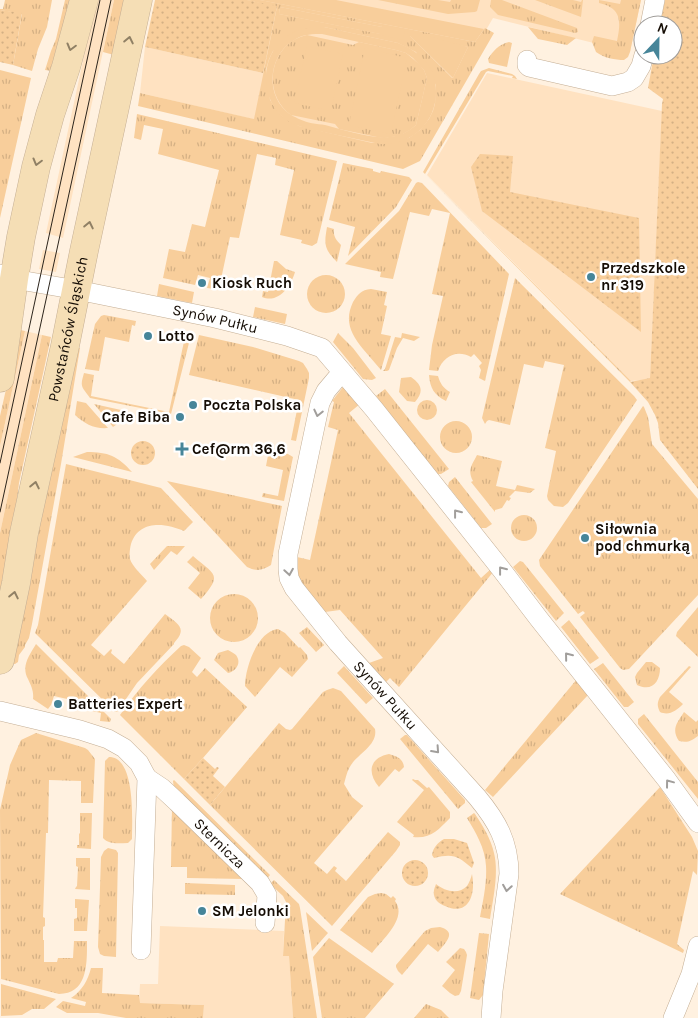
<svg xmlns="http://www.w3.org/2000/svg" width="698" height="1018" font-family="Karla,sans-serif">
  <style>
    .built { fill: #ffe2c1 }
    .grass { fill: url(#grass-tufts); fill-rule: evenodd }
    .park { fill: url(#park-dots) }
    .pitch { fill: #f8ce9b; fill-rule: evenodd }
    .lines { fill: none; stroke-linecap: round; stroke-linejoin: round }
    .street-casing { stroke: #c4ae94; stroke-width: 20 }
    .secondary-casing { stroke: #c4ae94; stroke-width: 29 }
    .street { stroke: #fff; stroke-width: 19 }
    .secondary { stroke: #f5deb5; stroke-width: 28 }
    .tram { stroke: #2c241b; stroke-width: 1 }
    .oneway { stroke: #908065 }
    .oneway2 { stroke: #a19e9b }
    .poi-dot { fill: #468599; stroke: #fff; stroke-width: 2 }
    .labels { text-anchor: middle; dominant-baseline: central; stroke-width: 5; stroke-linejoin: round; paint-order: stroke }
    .poi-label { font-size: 15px; font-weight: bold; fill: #140c04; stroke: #fff; text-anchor: start }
    .street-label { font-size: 15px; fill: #140c04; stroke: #fff }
  </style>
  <defs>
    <pattern id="grass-tufts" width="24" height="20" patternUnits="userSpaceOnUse" patternTransform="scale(1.25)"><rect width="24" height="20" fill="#f8ce9b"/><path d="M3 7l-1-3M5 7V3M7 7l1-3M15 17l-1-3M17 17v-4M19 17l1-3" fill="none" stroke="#d4b084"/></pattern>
    <pattern id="park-dots" width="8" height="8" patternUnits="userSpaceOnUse" patternTransform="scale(1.25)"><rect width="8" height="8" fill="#f8ce9b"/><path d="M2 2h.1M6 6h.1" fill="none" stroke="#d4b084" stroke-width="1.8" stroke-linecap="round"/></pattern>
  </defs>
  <rect width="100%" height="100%" fill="#fff1e0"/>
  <path class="built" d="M96 0H114L63 238 46 233Z
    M247 0H641L630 52 493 18 413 156 140 93 145 47 263 73Z
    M487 73 662 111 650 379 631 381 427 175Z
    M43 250 60 253 56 272 39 269Z
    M25 331 42 335 0 533V446Z
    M160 926 284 931 283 956H289L293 1018H203L204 1005 139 1003 140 984H158Z"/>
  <path class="grass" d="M5 0H52L47 27 38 49 32 71 13 65 22 14 0 10V9H3Z
    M65 0H72L52 71 45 70 51 51 56 39Z
    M114 0H126L114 55 103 52Z
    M247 0H260L475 42 485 28 494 33 420 161 403 169 138 106 140 93 254 119 277 7ZM280 7 382 27V25L381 36V34L279 14ZM316 27H324L398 43 416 52 436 85 435 104 433 111 429 119 420 130 409 138 372 143 299 126 282 116 276 109 270 100 266 69 269 59 273 51ZM410 36 468 47 453 78H452Z
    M378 0H438L450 2 451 0H480L477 11 475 12 448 14Z
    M491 0H502L577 28 578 32 575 33 498 15 490 7Z
    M535 0H573L581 2 582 0H583L581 17Z
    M599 0 620 4 621 0H641L630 52 628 57 624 60C615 60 604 58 596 52L592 42 594 36 617 41C621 22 622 8 599 3Z
    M528 27 576 38 567 45 538 39Z
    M307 35 353 45 359 42 396 50 406 53 419 64 424 70 427 78 416 125 410 130 399 136 384 138 377 137 339 129 335 124 291 115C266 97 267 59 292 41 297 38 302 36 307 35Z
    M509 42 512 43 507 67 489 63 488 59C493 51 499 44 509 42Z
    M489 68 512 74 515 76 517 79 512 78 513 76 488 71 486 72 425 174 631 381 630 382 423 172 479 74 481 71Z
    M0 70 31 78 0 218Z
    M137 114 337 161 317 243 312 246 301 243 302 240 280 235 294 170 275 165 276 158 257 154 239 238 230 237 220 284 215 289 207 288 210 278 198 275 195 285 163 278 169 249 185 252 192 224 205 227 219 170 158 154 163 129 144 125 141 140 134 138Z
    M343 163 373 169V171L380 173 381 171 409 177 412 180 396 207 348 256 355 227 329 220Z
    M418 182 422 183 509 274 485 381 479 378 481 370 479 366 482 363 474 354 471 357C457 349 443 356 438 371L429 370 432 345 443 296 432 294 450 213 432 209 429 216 410 212 393 279 380 277 381 272 345 264 399 211 416 183Z
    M327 227 334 229C333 236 336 240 341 245L337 262C324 249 324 244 327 227Z
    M274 261H277L286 269 295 272C291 286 279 304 262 297L263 291 268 292Z
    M307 294a19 19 0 1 1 38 0a19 19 0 1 1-38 0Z
    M515 278 634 396 637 400 568 503 563 507 554 506 548 500 547 496 556 451 545 448 564 365 545 361 543 368 524 364 510 425 489 420 487 421 485 424 482 418Z
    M159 284 194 292 192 303 157 296Z
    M371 289 387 292 384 305 387 306 381 334 391 336 381 370C375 363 369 356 363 349 351 334 344 321 353 302 358 294 361 290 371 289Z
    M255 307 287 314 285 324 253 317Z
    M104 315 136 321 135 326 132 325 129 342 105 337 99 371 85 369 95 324 101 316Z
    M16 329 25 331 0 446V416L11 367Z
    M186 332 191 335 171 414 90 398C81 386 80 387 84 373L94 375 91 396 169 412Z
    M338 333 353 348 376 378 372 380 363 379 333 342Z
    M402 333 420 337 414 341 403 338 397 348 389 370 387 371H383L385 369 395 337 401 338Z
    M42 335 51 337 19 483 10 560 0 615V533Z
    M199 335 253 347 299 361 303 363 307 369 309 373V378L296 441 291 440 299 400 189 375Z
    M75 347 80 348 61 464 32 624 29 638 25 645V647L19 655 18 662 15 664H12L35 532Z
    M429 375 438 376C440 383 443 388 450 392L446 401C434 395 430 388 429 375Z
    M411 377C422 385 424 391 415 402L407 401 399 392 401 378Z
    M343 387 360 404 349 413 481 578 492 568 494 571 399 687 390 678 386 682 369 663 383 658 340 610 325 612 300 582 297 568V557L310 560 338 430 328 427 334 402 332 401Z
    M385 389 449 469 441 474H437L376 396Z
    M417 410a10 10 0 1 1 20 0a10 10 0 1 1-20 0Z
    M77 401 86 403 108 428C94 429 85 424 75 415Z
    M94 404 130 412 124 419 113 427Z
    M643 406 644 407 648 417 652 444 698 499V595L629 669 623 670 620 668 580 617 585 613 583 611 578 614 540 566 539 560Z
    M440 437a16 16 0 1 1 32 0a16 16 0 1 1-32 0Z
    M269 450 288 454 293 457 284 501 262 497 263 493 278 496 283 470 266 466Z
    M87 452C108 452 118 456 132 472L73 457Z
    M477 455 502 461 496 486 515 490 517 485 535 489 530 493 515 491 509 497 511 498 509 501 507 500 502 508 495 510V512L471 482 473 481C467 470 472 465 477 455Z
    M66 464 161 488 193 522 184 531C166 523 139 519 131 544 130 548 129 555 130 559 132 566 142 575 147 581L91 645 104 656 111 649 112 650 111 653 124 664 165 614C178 624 188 628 174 643V644L137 683 117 712H115L35 633 38 625Z
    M455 477 492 524 486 528H481L448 486 449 482Z
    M167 481 282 506 271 565C263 570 257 572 247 567Z
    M511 528a13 13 0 1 1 26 0a13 13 0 1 1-26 0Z
    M167 546H185L177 555 171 551 154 570 150 564Z
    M193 556C215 575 223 574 201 599L188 588 200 573 187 562Z
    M520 561 523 562 564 613 556 621 513 567Z
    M210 618a24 24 0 1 1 48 0a24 24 0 1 1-48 0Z
    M698 607V657L676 636 677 632Z
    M569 620 599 658 590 664 561 627Z
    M307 627 324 645 316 652 299 633Z
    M278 629 285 633 299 648 300 647 307 655 308 659 292 677 280 667 255 697 245 686C245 669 257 631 278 629Z
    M36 644 111 719 110 722 100 721 101 713 88 710 89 704 54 696 51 705 48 709 33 699C34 691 31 686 28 679 21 666 29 656 36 644Z
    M184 645 189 647 201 658 192 672 197 677 205 668 247 707 203 758 184 779 120 715C138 689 158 667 181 646Z
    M228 650C231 652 234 653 236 655 242 663 236 671 228 673L214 660 218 653Z
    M646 662H652L660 668C660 682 652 692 637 685L635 677 637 673Z
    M603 663 634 702 628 707H624L594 669Z
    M344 666 373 698 366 704 337 673Z
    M689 666 691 667 669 692 683 704C676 711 669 716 660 712 657 706 657 703 660 697Z
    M577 679 588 695 493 797 485 790Z
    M333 688 341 691 375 729C378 745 359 753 351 765 347 771 346 777 344 784L352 797 363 806 314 863 327 874 334 866 337 868 335 871 346 881 388 832 400 842V845L396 851 332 926 210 805 279 723 286 729 290 730 292 729 323 692 327 690Z
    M684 712 696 722 698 720V736C691 741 688 743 679 741 671 729 677 723 684 712Z
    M644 714 698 782V799L638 724V719Z
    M36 733 85 748 88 750 95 759 93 803H81V781L49 780 48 833H46L43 917 45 918V926L43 927V940H44V962H57L58 958H73L74 941H87C87 963 88 994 59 994L1 979 0 810 10 765 21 740Z
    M405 735H407L465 800V803L458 809 400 739Z
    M389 754C396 756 403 758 404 767L399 772 395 769 379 787C367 773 369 758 389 754Z
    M109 757C136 757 132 821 132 839L128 843C119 843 109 845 103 838L105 761Z
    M413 779 415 780H418L427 788 429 787 450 812V818C438 830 431 839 413 837L414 835 397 822 424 790 412 780Z
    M174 780 270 875 266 880 174 789 173 781Z
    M660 787 692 837 698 851 697 875 693 871 677 944 684 950 683 953 560 894Z
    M172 806 245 879 187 878V867H171Z
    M80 813H92L91 849 77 848V845H79V834L80 833Z
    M474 813 475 814C483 826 491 839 494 853 499 873 493 899 490 919L480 917C483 901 487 883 486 866 485 848 476 833 467 818Z
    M108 848 116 850 118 853 116 957 104 956 100 954 98 947 101 857 104 851Z
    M76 858H90V890L75 889 76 887 77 886 78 867 76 866Z
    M274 880 299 904 300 908 317 1018H293L289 956H283L286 902 283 896 270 884Z
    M185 883 235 885V895L185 894Z
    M381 893 386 894 391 898 393 896 396 899 395 901C408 918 382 940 372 953L340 930 368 897 375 894Z
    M75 899 89 900 87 931H74V919L77 918V908H75Z
    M306 912 328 933 312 951Z
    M440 927C458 932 445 943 438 952L428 944 402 975 398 971 396 967V965L425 931 431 928Z
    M479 933 489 934 483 995 479 1000 470 998Z
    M329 938 394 984 365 1018H322L313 957Z
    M460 948 464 949 466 952 467 955 461 991 459 995 455 996 450 993 442 986 455 970 446 962Z
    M91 968H103L102 993 139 995 140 1003 204 1005 203 1018H126L98 1013H67L56 1007 63 1001 85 1006 86 1002 71 998C82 991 88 980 91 968Z
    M1 984 56 999 44 1009H32L22 1015 1 1016Z
    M426 1004 441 1010 449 1018H414Z"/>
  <path class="park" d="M155 0H247L277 6 263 73 145 47Z
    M665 0H698V489L660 440 658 423 655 415 648 402 630 382 650 378 662 104 663 99 648 88 654 55H673V25H660Z
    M0 10 22 13 13 65 0 62Z
    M480 154 513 156 510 192 639 218 641 332 482 211 471 167Z
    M131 453a12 12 0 1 1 24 0a12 12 0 1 1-24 0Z
    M203 758 215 769 217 767 219 768 213 776 225 787 210 805 184 779Z
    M444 839H454L467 843 474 863 472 868C458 856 453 853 434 858L432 855C433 848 437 843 444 839Z
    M402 873a13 13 0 1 1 26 0a13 13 0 1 1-26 0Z
    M472 874C476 894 469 917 445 906 440 904 435 901 434 895 433 891 435 887 436 884 444 891 459 895 467 886 469 883 471 878 472 874Z"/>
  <path class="pitch" d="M260 0H336L484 29 475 42Z
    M280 7 382 27V25L405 29 403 40 380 35V34L279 14Z
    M316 27H324L398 43C410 48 421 54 429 66 434 73 436 83 436 92 436 123 411 146 380 144L309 129C302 127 294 125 288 121 259 102 259 56 286 37 295 30 305 28 316 27ZM322 34 396 50 406 53 413 58 424 70 427 78 416 125C408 132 400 136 389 137 372 139 343 130 325 125 317 124 307 123 299 119 295 117 289 114 286 111 264 91 270 52 296 39 304 34 313 34 322 34Z
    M408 30H410L413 32 468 47 453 78 410 36 408 35 407 33Z
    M307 46 343 54 331 111 294 103Z
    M365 48 407 58 391 134 349 125Z"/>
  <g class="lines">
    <defs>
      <g id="street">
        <path d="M650 25 655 0"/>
        <path d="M527 60V65L529 67 612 86 628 82 634 78 641 66 644 55"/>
        <path id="s1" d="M0 274 14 279 77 290 215 318 287 336 322 348 374 409 501 569 539 619 667 780 698 823"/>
        <path id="s2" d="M342 372 326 391 320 403 288 554V569L289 578 294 588 338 643 477 797C497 821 509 842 509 874L493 991 491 1018"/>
        <path d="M0 711 80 730 108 739 124 748 139 763 147 778 141 950"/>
        <path id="s3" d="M147 778 162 788 177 802 260 883 267 895 265 923"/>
        <path d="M673 1018 691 974 698 946"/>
      </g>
      <g id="secondary">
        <path d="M0 378 14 279 21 237 36 167 50 115 66 67 84 0"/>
        <path id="s4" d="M0 660 16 583 24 533 65 346 84 251 138 0"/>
      </g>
    </defs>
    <use href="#street" class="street-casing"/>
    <use href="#secondary" class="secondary-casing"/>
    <use href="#street" class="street"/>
    <use href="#secondary" class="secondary"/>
    <path class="tram" d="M0 463 100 0
      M0 512 111 0"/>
  </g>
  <defs><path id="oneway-chevron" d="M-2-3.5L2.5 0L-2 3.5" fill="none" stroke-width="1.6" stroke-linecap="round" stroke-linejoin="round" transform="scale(1.25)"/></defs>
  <g class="oneway">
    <use href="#oneway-chevron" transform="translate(129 40) rotate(-78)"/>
    <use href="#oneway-chevron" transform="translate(71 47) rotate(105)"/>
    <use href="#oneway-chevron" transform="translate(37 162) rotate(105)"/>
    <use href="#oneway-chevron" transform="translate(89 225) rotate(-78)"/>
    <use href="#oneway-chevron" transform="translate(35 485) rotate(-78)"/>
    <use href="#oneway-chevron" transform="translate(14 595) rotate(-78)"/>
  </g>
  <g class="oneway2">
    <use href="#oneway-chevron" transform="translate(318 413) rotate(103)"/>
    <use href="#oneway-chevron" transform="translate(457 513) rotate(-128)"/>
    <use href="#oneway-chevron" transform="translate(502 570) rotate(-128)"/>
    <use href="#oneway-chevron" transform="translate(289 572) rotate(81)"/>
    <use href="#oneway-chevron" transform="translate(568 656) rotate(-129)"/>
    <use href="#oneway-chevron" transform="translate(436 750) rotate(48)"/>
    <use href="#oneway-chevron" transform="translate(669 783) rotate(-127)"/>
    <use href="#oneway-chevron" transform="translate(507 888) rotate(99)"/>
  </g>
  <g class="poi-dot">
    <circle cx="591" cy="277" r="5"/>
    <circle cx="202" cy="283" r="5"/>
    <circle cx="148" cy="336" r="5"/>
    <circle cx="193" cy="405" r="5"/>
    <circle cx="180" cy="417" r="5"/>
    <path d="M179.5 441.5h5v5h5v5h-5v5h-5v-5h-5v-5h5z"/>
    <circle cx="585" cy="538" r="5"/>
    <circle cx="58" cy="704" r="5"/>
    <circle cx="202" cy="911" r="5"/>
  </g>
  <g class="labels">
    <g class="poi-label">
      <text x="601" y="268">Przedszkole<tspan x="601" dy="17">nr 319</tspan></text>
      <text x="212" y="283">Kiosk Ruch</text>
      <text x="158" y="336">Lotto</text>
      <text x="203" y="405">Poczta Polska</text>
      <text x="170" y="417" text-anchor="end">Cafe Biba</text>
      <text x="192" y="449">Cef@rm 36,6</text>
      <text x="595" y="529">Siłownia<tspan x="595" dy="17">pod chmurką</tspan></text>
      <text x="68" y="704">Batteries Expert</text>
      <text x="212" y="911">SM Jelonki</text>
    </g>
    <g class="street-label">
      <text stroke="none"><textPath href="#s1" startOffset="220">Synów Pułku</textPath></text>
      <text stroke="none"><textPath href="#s4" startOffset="338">Powstańców Śląskich</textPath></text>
      <text stroke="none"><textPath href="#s2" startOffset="369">Synów Pułku</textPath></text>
      <text stroke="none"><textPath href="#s3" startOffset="98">Sternicza</textPath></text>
    </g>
  </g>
  <g transform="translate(658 40) rotate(22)"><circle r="24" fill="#ffffff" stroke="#a19e9b"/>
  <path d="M0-4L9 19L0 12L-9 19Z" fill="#468599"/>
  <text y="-8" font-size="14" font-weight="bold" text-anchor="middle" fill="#140c04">N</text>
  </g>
</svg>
